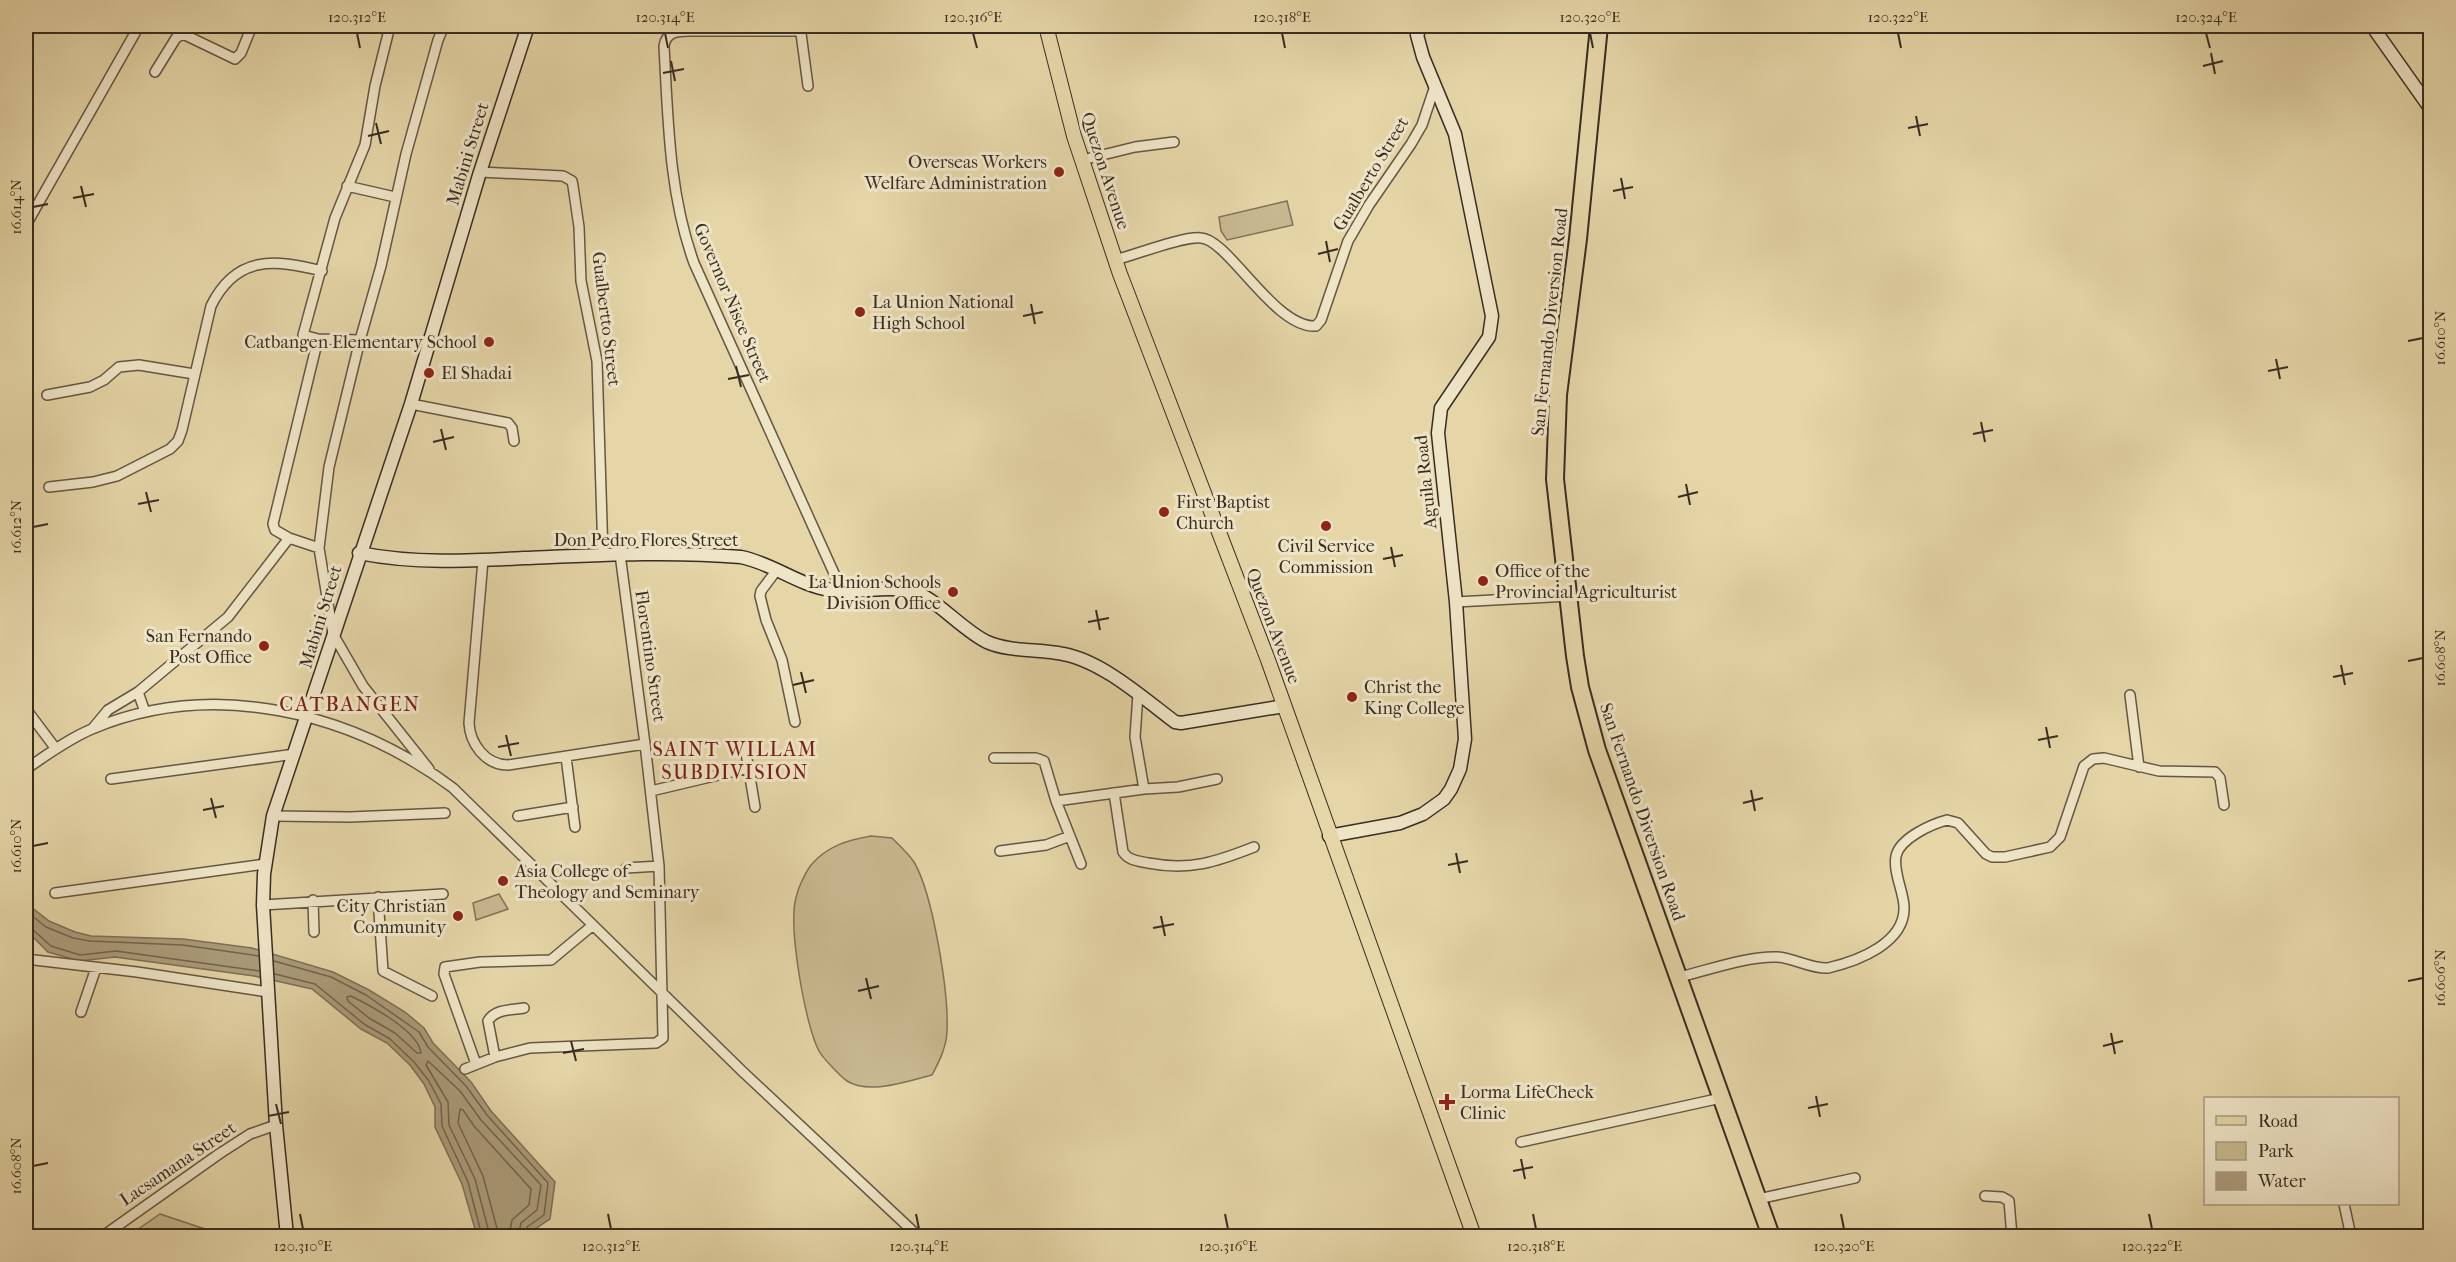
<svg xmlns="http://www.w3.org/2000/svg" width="2456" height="1262" font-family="'IM FELL French Canon',serif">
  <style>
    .green { fill: #c8b890; stroke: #807259; stroke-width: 1.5 }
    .water { fill: #ab9c7a; stroke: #7d7057; stroke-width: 1.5 }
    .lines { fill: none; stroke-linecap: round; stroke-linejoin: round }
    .shore { stroke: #72644e; stroke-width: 1.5 }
    .street-casing { stroke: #645743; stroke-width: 12 }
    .secondary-casing { stroke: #392d22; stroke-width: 15 }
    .primary-casing { stroke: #392d22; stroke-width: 16 }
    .highway-casing { stroke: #392d22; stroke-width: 20 }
    .street { stroke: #eee4c6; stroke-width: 9 }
    .secondary { stroke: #eee4c6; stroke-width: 12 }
    .primary { stroke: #e5d5a7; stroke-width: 14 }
    .highway { stroke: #e5d5a7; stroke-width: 16 }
    .ticks { fill: none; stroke: #392d22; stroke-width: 2 }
    .poi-dot { fill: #8f2418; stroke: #eee4c6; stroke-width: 2 }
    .labels { text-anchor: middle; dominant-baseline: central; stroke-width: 6; stroke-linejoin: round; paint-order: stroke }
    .street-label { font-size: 18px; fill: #392d22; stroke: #eee4c6 }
    .poi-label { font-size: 18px; fill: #392d22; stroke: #eee4c6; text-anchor: start }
    .neighbourhood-label { font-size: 20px; letter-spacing: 1.5px; fill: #7a1f14; stroke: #eee4c6 }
    .quarter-label { font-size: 21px; letter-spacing: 1.5px; fill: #7a1f14; stroke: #eee4c6 }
    .neatline { fill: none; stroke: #392d22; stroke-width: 2 }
    .ticks-label { font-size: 15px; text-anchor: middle; fill: #392d22 }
  </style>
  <rect width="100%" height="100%" fill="#e5d5a7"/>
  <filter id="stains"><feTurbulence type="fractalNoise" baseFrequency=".00333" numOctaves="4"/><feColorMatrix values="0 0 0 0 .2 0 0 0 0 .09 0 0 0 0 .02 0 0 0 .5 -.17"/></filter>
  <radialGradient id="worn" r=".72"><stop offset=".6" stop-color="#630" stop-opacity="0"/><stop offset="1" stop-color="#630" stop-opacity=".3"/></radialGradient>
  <path class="green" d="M1287 201 1293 225 1227 240 1221 231 1219 217Z
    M871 836 892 838C899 845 908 853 914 862 933 894 949 994 947 1032 946 1048 939 1062 932 1075 908 1081 869 1095 847 1081 841 1077 822 1057 819 1051 805 1025 788 926 796 898 798 888 805 873 811 865 827 846 848 840 871 836Z
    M499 894 508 909 476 920 473 903Z
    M160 1214 226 1236H128Z"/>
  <path class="water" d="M26 903 49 921 75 932 91 936 183 939 252 948 333 972 369 990 405 1012 424 1028 433 1043 471 1082 491 1111 555 1182 550 1219 532 1231 531 1236H477L462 1184 435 1127V1107L424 1084 410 1065 387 1043 361 1029 312 989 254 976 115 957 79 961 48 952 26 930Z"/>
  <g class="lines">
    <path class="shore" d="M26 911 46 927 73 938 90 941 183 945 259 956
      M26 926 31 928 51 946 80 955 116 951 259 971
      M274 961 331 977 366 995 419 1032 428 1047 466 1086 487 1115 548 1183 544 1215 527 1227 526 1236
      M275 974 315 984 364 1024 390 1039 414 1062 429 1081 441 1104 442 1126 468 1182 482 1236
      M351 996C371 1006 418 1030 421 1053H417L395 1033 369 1018 348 1001 347 997Z
      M490 1236 475 1179 449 1125 448 1102 426 1065 428 1061 460 1091 481 1120 541 1185 537 1210 521 1223 518 1236
      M499 1236 483 1176 458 1123 460 1109 463 1110 474 1126 531 1189 529 1205 512 1220 509 1236"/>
    <defs>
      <path id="street" d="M800 26 808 86
        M800 31H689C677 31 666 32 664 46 668 120 669 194 694 263L842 591
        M155 72 176 38 183 34 235 59 241 53 252 26
        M1082 160 1135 147 1174 142
        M480 172 563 176 572 181 573 186 579 227 581 281 597 361 603 555
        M347 186 395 197
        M26 225 139 26
        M1115 260C1135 255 1183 236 1201 238 1228 239 1275 329 1316 326L1321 320 1348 241 1369 205 1411 144 1422 125 1435 86
        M318 339 273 524 275 530 289 538 319 548
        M360 340 318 339 303 335 335 218 365 145 375 86 390 26
        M47 395 90 387 104 380 119 367 139 365 194 374
        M411 404 508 423 512 428 514 441
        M49 487 93 482 117 476 170 449 178 441 182 430 211 306C236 255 274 259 322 271
        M483 560 469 723C470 743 485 765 508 765L645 744
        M776 571 761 591 760 596 766 620 782 660 795 722
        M1456 602 1569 596
        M26 687V709L56 749
        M138 692 145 712
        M1138 694 1135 737 1144 789
        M2130 695 2139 767
        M93 728 108 710 138 692 228 617 289 538
        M745 747 755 807
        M566 757 575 827
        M994 758H1036L1044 761 1056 801 1081 864
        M26 769C47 755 68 739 92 729 214 678 351 712 453 788L742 1071 918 1236
        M429 769 363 686 333 634 319 548 329 467 360 340 381 266 406 154 438 40 444 26
        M111 779 295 754
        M651 791 748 768
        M1114 793 1123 852C1129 861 1139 861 1148 863 1190 871 1216 862 1254 847
        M1056 801 1144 789 1178 787 1217 779
        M273 816 350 817 445 813
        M518 816 573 807
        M1000 851 1046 845 1070 836
        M626 868 659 866
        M55 893 265 864
        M378 897 383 971 432 996
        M313 900 314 932
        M263 905 443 894
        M26 959 137 972 268 992
        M1679 977C1709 970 1747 956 1777 957 1794 958 1811 969 1828 968 1858 961 1906 943 1904 906 1903 890 1893 872 1896 856 1900 838 1932 824 1947 820L1958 823 1986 854 1992 857H2005L2050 847 2060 837 2084 766 2093 759 2104 758 2159 771 2215 772 2220 778 2224 805
        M81 1012 96 968
        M495 1057 488 1021C495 1009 511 1010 524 1008
        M476 1064 444 974 445 967 480 962 551 960 593 925
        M465 1069 495 1057 530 1048 656 1043 663 1038 659 866 645 744 620 554
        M1521 1142 1721 1098
        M1985 1196 2002 1197 2009 1201 2012 1236
        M1758 1199 1855 1178
        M2344 1204 2351 1236
        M103 1236 219 1154 250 1134 276 1125"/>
      <path id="secondary" d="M2372 26 2430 108
        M359 553C414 564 469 561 525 558 597 555 669 551 741 557 772 563 798 585 830 590 857 594 886 585 912 591 935 597 962 630 987 642 1010 652 1039 649 1063 654 1102 661 1143 698 1175 722L1181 723 1284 706
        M1329 836 1400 823 1423 814 1444 799 1451 789 1460 769 1465 739 1456 602 1438 433 1441 408 1489 337 1492 316 1455 134 1423 57 1417 35 1421 26
        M287 1236 276 1125 263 905 264 874 273 816 411 404 480 172 528 26"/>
      <path id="primary" d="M1046 26 1074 136 1120 274 1268 660 1474 1236"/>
      <path id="highway" d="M1599 26 1578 239 1558 395 1555 479 1575 656 1580 687 1597 750 1771 1236"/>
    </defs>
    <use href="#street" class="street-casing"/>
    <use href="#secondary" class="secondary-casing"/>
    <use href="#primary" class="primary-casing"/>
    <use href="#highway" class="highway-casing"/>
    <use href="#street" class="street"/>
    <use href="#secondary" class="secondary"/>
    <use href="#primary" class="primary"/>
    <use href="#highway" class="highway"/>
  </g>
  <path class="ticks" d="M357 33 360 48M665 33 668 48M973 33 977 48M1282 33 1285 48M1590 33 1593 48M1898 33 1901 48M2206 33 2210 48M2211 53 2215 74M671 61 675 81M2203 66 2223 61M663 73 684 69M1916 116 1920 136M376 123 381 144M1908 128 1928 124M368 136 389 131M1621 178 1625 199M81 186 86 207M1613 191 1633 187M73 198 94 194M33 207 48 204M1326 241 1330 262M1318 254 1338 249M1031 304 1035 324M1023 316 1043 312M2408 341 2423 338M2276 359 2280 379M736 366 741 387M2268 371 2288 367M728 379 749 375M1981 422 1985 442M441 429 446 450M1973 434 1993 430M433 442 454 437M1686 484 1690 505M146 492 151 512M1678 497 1698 492M138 504 159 500M33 527 48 524M1391 547 1395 567M1383 559 1403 555M1096 610 1100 630M1088 622 1109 618M2408 661 2423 658M2341 665 2345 685M801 672 806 693M2333 677 2353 673M793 685 814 680M2046 727 2050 748M506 735 511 756M2038 740 2058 736M498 747 519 743M1751 790 1755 811M211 798 216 818M1743 803 1763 798M203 810 224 806M33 846 48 843M1456 853 1460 873M1448 865 1468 861M1161 916 1165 936M1153 928 1174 924M866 978 871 999M2408 981 2423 978M858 991 879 986M2111 1033 2115 1054M571 1041 576 1061M2103 1046 2123 1041M563 1053 584 1049M1816 1096 1820 1117M276 1104 281 1124M1808 1108 1828 1104M268 1116 289 1112M1521 1159 1525 1179M33 1166 48 1163M1513 1171 1533 1167M300 1214 303 1229M608 1214 611 1229M916 1214 919 1229M1225 1214 1228 1229M1533 1214 1536 1229M1841 1214 1844 1229M2149 1214 2152 1229"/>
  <g class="poi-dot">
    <circle cx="1059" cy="172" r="6"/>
    <circle cx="860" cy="312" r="6"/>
    <circle cx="489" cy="342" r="6"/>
    <circle cx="429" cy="373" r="6"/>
    <circle cx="1164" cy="512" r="6"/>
    <circle cx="1326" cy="526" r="6"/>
    <circle cx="1483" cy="581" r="6"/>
    <circle cx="953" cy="592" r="6"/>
    <circle cx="264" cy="646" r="6"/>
    <circle cx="1352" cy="697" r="6"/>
    <circle cx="503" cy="881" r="6"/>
    <circle cx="458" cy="916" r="6"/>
    <path d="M1444 1093h6v6h6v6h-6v6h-6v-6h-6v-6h6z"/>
  </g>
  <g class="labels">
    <g class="street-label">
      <text transform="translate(468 154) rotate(-73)">Mabini Street</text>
      <text transform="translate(1105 171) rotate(72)">Quezon Avenue</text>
      <text transform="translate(1371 174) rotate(-59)">Gualberto Street</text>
      <text transform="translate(732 303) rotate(67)">Governor Nisce Street</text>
      <text transform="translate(606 319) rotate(83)">Gualbertto Street</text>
      <text transform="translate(1550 322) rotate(-84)">San Fernando Diversion Road</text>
      <text transform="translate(1426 482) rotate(-96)">Aguila Road</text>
      <text x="646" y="540">Don Pedro Flores Street</text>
      <text transform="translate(321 617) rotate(-73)">Mabini Street</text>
      <text transform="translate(1273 626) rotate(69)">Quezon Avenue</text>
      <text transform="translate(650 656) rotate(82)">Florentino Street</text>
      <text transform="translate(1642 812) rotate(71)">San Fernando Diversion Road</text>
      <text transform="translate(178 1164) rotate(-34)">Lacsamana Street</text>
    </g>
    <g class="poi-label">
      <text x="1047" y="162" text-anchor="end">Overseas Workers<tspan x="1047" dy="21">Welfare Administration</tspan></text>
      <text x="872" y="302">La Union National<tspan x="872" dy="21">High School</tspan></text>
      <text x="477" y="342" text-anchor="end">Catbangen Elementary School</text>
      <text x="441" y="373">El Shadai</text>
      <text x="1176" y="502">First Baptist<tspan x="1176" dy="21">Church</tspan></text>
      <text x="1326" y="546" text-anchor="middle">Civil Service<tspan x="1326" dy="21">Commission</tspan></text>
      <text x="1495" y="571">Office of the<tspan x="1495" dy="21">Provincial Agriculturist</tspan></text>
      <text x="941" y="582" text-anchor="end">La Union Schools<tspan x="941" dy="21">Division Office</tspan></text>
      <text x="252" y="636" text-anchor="end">San Fernando<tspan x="252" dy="21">Post Office</tspan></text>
      <text x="1364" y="687">Christ the<tspan x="1364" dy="21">King College</tspan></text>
      <text x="515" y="871">Asia College of<tspan x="515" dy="21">Theology and Seminary</tspan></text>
      <text x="446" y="906" text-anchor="end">City Christian<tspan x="446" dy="21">Community</tspan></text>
      <text x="1460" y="1092">Lorma LifeCheck<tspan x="1460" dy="21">Clinic</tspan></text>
    </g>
    <g class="neighbourhood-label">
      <text x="735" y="749">SAINT WILLAM<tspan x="735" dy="23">SUBDIVISION</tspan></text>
    </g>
    <g class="quarter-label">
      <text x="350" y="704">CATBANGEN</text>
    </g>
  </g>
  <rect width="2456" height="1262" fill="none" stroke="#e5d5a7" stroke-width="66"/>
  <rect x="2204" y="1097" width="195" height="108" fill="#eee4c6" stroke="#a69b84" stroke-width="1.5"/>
  <rect x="2216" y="1116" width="30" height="9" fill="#e5d5a7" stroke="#a69b84" stroke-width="1.5"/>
  <text x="2258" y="1127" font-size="18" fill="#392d22">Road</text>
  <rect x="2216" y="1142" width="30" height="18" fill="#c8b890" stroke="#a69b84" stroke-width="1.5"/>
  <text x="2258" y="1157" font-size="18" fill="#392d22">Park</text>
  <rect x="2216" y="1172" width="30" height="18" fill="#ab9c7a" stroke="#a69b84" stroke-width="1.5"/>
  <text x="2258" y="1187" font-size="18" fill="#392d22">Water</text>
  <rect x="33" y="33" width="2390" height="1196" class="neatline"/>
  <g class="ticks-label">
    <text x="357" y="22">120.312°E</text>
    <text x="665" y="22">120.314°E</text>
    <text x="973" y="22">120.316°E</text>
    <text x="1282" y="22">120.318°E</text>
    <text x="1590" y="22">120.320°E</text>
    <text x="1898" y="22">120.322°E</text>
    <text x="2206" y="22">120.324°E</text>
    <text transform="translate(16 207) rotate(-90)" y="5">16.614°N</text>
    <text transform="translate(2440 338) rotate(-90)" y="5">16.610°N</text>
    <text transform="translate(16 527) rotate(-90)" y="5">16.612°N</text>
    <text transform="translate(2440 658) rotate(-90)" y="5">16.608°N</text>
    <text transform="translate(16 846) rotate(-90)" y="5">16.610°N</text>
    <text transform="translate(2440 978) rotate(-90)" y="5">16.606°N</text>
    <text transform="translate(16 1166) rotate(-90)" y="5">16.608°N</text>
    <text x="303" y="1251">120.310°E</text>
    <text x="611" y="1251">120.312°E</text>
    <text x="919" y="1251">120.314°E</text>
    <text x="1228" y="1251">120.316°E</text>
    <text x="1536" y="1251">120.318°E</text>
    <text x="1844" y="1251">120.320°E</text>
    <text x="2152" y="1251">120.322°E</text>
  </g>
  <rect width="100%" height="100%" filter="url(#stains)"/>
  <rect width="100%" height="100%" fill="url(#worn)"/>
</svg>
